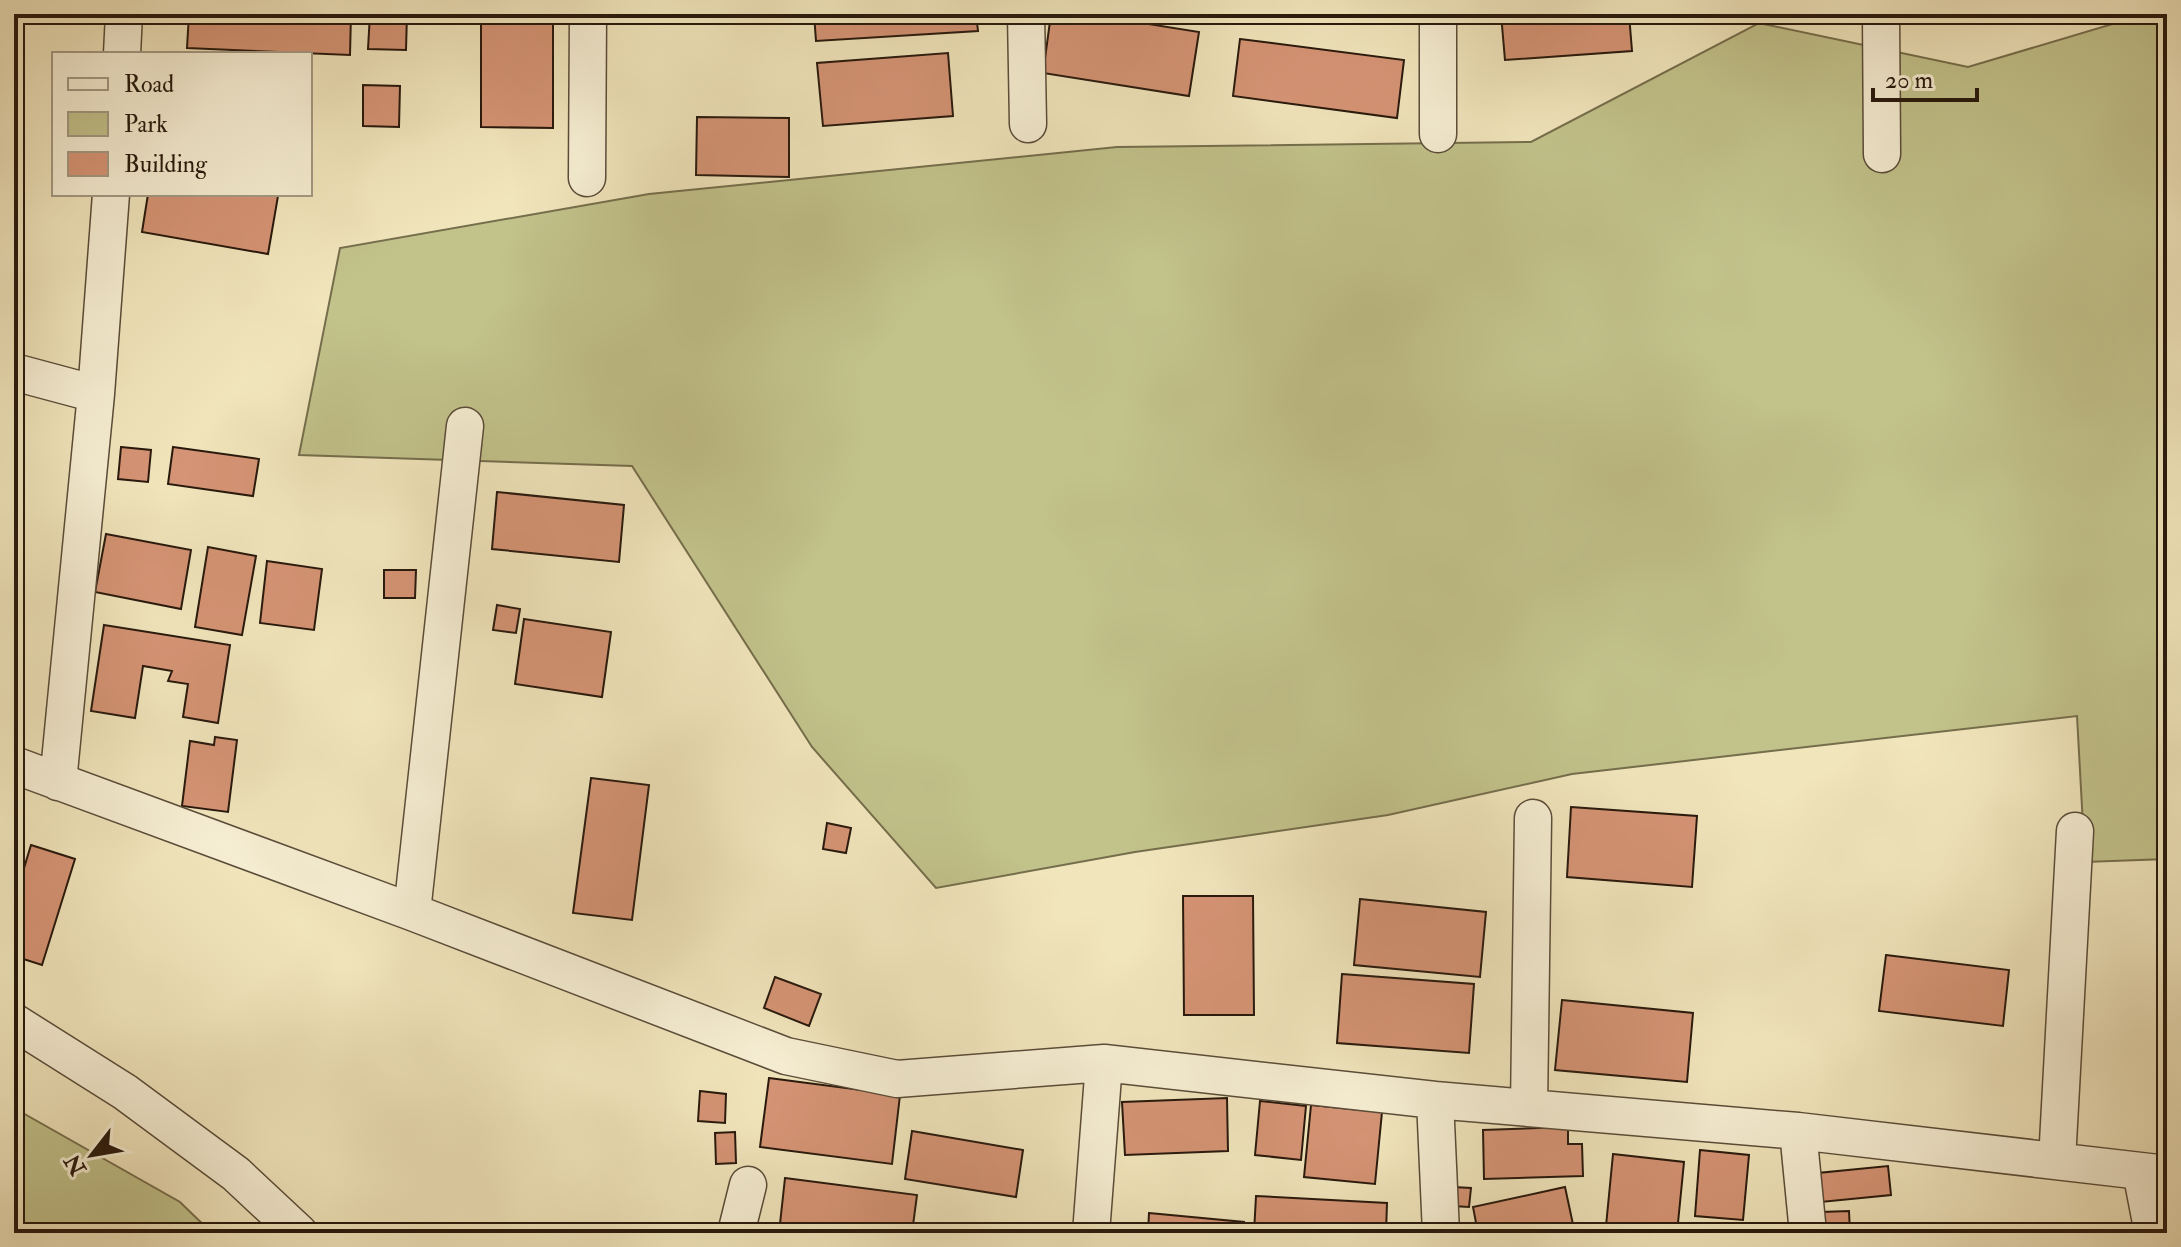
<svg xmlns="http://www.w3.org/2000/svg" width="2181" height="1247" font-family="'IM FELL Double Pica',serif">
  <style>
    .green { fill: #c2c28b; stroke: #756e4c; stroke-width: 2 }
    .building { fill: #d59475; stroke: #28190d; stroke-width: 2 }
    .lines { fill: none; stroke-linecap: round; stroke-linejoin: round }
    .street-casing { stroke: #5a4c39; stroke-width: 39 }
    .street { stroke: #f6eed3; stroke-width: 36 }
  </style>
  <rect width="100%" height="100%" fill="#f1e5bc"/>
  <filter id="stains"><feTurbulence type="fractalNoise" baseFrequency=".0025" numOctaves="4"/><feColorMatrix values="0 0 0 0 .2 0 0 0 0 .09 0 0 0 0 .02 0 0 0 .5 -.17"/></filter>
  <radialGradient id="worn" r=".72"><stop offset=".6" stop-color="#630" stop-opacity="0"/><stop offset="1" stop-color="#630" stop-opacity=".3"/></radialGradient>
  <path class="green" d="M2146 14H2167V859L2085 862 2077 716 1572 774 1388 815 1135 852 936 888 812 747 632 466 299 455 340 248 649 194 1117 147 1531 142 1759 23 1968 67Z
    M14 1108 180 1202 212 1233H14Z"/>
  <path class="building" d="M189 14H351L350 55 187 48Z
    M370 14H407L406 50 368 49Z
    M481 14H553V128L481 127Z
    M814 14H976L978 31 816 41Z
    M1051 14H1086L1199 32 1189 96 1043 73Z
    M1501 14H1629L1632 51 1505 60Z
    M1240 39 1404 60 1397 118 1233 96Z
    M948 53 953 116 823 126 817 63Z
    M363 85 400 86 399 127 363 126Z
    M697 117 789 118V177L696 175Z
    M148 194 278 196 268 254 142 232Z
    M121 447 151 450 148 482 118 479Z
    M173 447 259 459 253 496 168 484Z
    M497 492 624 505 619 562 492 549Z
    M106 534 191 550 181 609 95 592Z
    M208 547 256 556 242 635 195 627Z
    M267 561 322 569 314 630 260 623Z
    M384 570H416L415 598H384Z
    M497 605 520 609 516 633 493 630Z
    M524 619 611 632 602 697 515 684Z
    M104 625 230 645 218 723 183 717 188 684 168 681 172 671 143 666 135 718 91 711Z
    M215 737 237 740 228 812 182 806 190 741 214 745Z
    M591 778 649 785 632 920 573 913Z
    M1571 807 1697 816 1692 887 1567 877Z
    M827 823 851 828 846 853 823 849Z
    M31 845 75 859 42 965 14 956V901Z
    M1183 896H1253L1254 1015H1184Z
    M1360 899 1486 912 1480 977 1354 965Z
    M1886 955 2009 970 2003 1026 1879 1011Z
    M1342 974 1474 984 1469 1053 1337 1043Z
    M775 977 821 994 809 1026 764 1008Z
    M1562 1000 1693 1013 1687 1082 1555 1070Z
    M769 1078 900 1095 892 1164 760 1147Z
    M700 1091 726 1094 725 1123 698 1121Z
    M1227 1098 1228 1151 1125 1155 1122 1102Z
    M1260 1101 1306 1106 1301 1160 1255 1155Z
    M1311 1105 1382 1112 1375 1184 1304 1177Z
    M1568 1127V1144H1582L1583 1176 1484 1179 1483 1130Z
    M912 1131 1023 1150 1016 1197 905 1179Z
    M735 1132 736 1163 716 1164 715 1133Z
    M1700 1150 1749 1155 1743 1220 1695 1216Z
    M1613 1154 1684 1162 1677 1233 1606 1226Z
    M1888 1166 1891 1195 1821 1202 1818 1173Z
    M785 1178 917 1195 912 1233H779Z
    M1453 1187 1471 1188 1469 1207 1452 1206Z
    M1565 1187 1574 1229 1554 1233H1478L1473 1207Z
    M1256 1196 1387 1203 1386 1233H1254Z
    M1849 1211 1850 1233H1822L1821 1212Z
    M1149 1213 1244 1222 1243 1233H1148Z"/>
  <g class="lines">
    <defs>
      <path id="street" d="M1026 14 1028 124
        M1438 14V134
        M1881 14 1882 154
        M122 54 124 14
        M587 178 588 14
        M14 372 96 394
        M14 765 412 912 786 1056 897 1079 1104 1063 1435 1100 1798 1131 2167 1174
        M58 782 96 394 111 194
        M412 912 465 426
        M14 1022 125 1092 236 1174 299 1233
        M1435 1100 1441 1233
        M1529 1108 1533 818
        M1798 1131 1808 1233
        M2057 1161 2075 831
        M2141 1171 2153 1233
        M736 1233 748 1185
        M1091 1233 1104 1063"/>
    </defs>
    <use href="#street" class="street-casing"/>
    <use href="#street" class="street"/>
  </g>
  <rect width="2181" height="1247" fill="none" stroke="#f1e5bc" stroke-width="48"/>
  <rect x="16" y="16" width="2149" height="1215" fill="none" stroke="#28190d" stroke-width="4"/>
  <rect x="24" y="24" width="2133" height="1199" fill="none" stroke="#28190d" stroke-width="2"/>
  <rect x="52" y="52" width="260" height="144" fill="#f6eed3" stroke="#a49984" stroke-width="2"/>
  <rect x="68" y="78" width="40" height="12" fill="#f6eed3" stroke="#a49984" stroke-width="2"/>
  <text x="124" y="92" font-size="24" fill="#28190d">Road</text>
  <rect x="68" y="112" width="40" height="24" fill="#c2c28b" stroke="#a49984" stroke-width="2"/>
  <text x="124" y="132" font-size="24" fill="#28190d">Park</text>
  <rect x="68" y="152" width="40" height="24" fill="#d59475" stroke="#a49984" stroke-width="2"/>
  <text x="124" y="172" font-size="24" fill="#28190d">Building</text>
  <g transform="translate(92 1155) rotate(239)" stroke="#f6eed3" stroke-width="6" paint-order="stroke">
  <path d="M0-6L14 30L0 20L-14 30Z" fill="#28190d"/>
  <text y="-12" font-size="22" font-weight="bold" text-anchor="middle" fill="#28190d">N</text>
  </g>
  <path d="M1873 88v12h104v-12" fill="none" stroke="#28190d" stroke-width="4"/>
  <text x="1885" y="88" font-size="24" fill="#28190d" stroke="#f6eed3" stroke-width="6" paint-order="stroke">20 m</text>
  <rect width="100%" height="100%" filter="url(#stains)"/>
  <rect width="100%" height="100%" fill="url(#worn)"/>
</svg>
